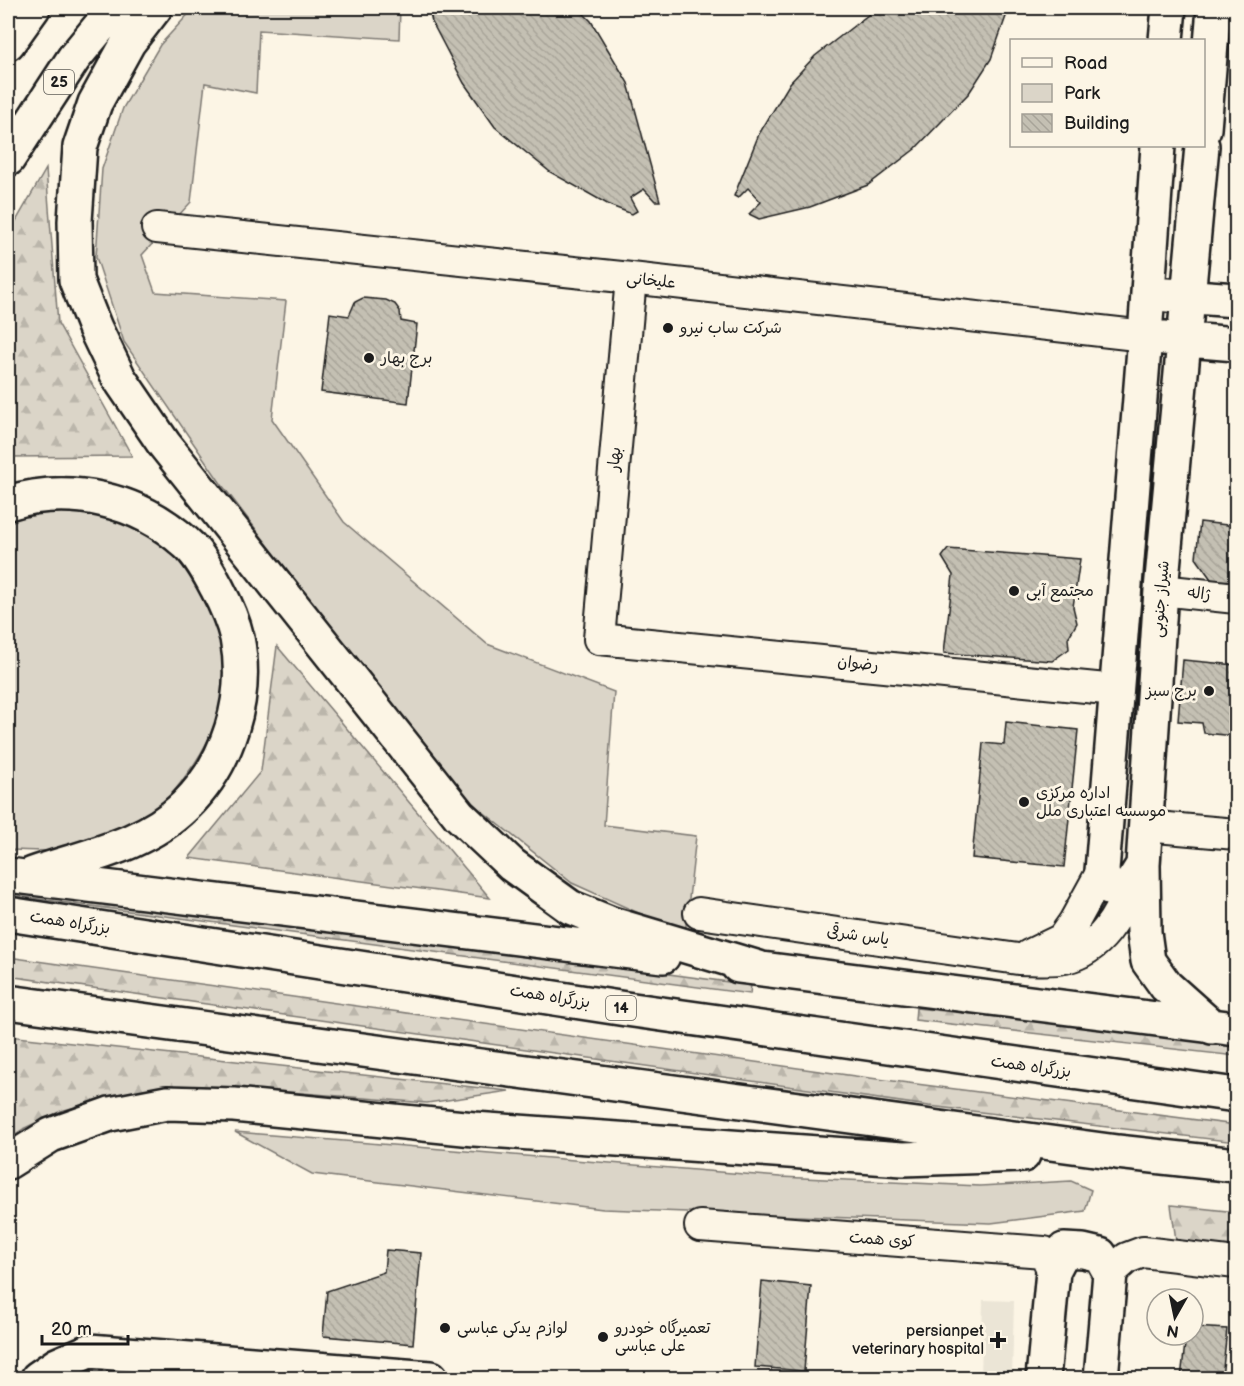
<svg xmlns="http://www.w3.org/2000/svg" width="1244" height="1386" font-family="'Balsamiq Sans','Playpen Sans Arabic',sans-serif">
  <style>
    .built { fill: #ebe5d6 }
    .green { fill: #dbd5c8; stroke: #7c7872; stroke-width: 1.5 }
    .forest { fill: url(#forest-firs); stroke: #7c7872; stroke-width: 1.5 }
    .building { fill: url(#building-back-hatch); stroke: #1c1c1c; stroke-width: 1.5 }
    .lines { fill: none; stroke-linecap: round; stroke-linejoin: round }
    .street-casing { stroke: #1c1c1c; stroke-width: 34 }
    .secondary-casing { stroke: #1c1c1c; stroke-width: 38 }
    .highway-casing { stroke: #1c1c1c; stroke-width: 38 }
    .street { stroke: #fcf5e5; stroke-width: 30 }
    .secondary { stroke: #fcf5e5; stroke-width: 33 }
    .highway { stroke: #fcf5e5; stroke-width: 33 }
    .poi-dot { fill: #1c1c1c; stroke: #fcf5e5; stroke-width: 2 }
    .labels { text-anchor: middle; dominant-baseline: central; stroke-width: 6; stroke-linejoin: round; paint-order: stroke }
    .shield { fill: #fcf5e5; stroke: #5f5d58; stroke-width: 1.5 }
    .shield-label { font-size: 15px; font-weight: bold; fill: #1c1c1c }
    .street-label { font-size: 16px; fill: #1c1c1c; stroke: #fcf5e5 }
    .poi-label { font-size: 16px; fill: #1c1c1c; stroke: #fcf5e5; text-anchor: start }
  </style>
  <defs>
    <pattern id="forest-firs" width="22" height="20" patternUnits="userSpaceOnUse" patternTransform="scale(1.5)"><rect width="22" height="20" fill="#dbd5c8"/><path d="M5 1l3.5 6h-7zM16 11l3.5 6h-7z" fill="#bbb6ab"/></pattern>
    <pattern id="building-back-hatch" width="6" height="6" patternUnits="userSpaceOnUse" patternTransform="scale(1.5)"><rect width="6" height="6" fill="#c4c0b3"/><path d="M-1 5l2 2M0 0l6 6M5-1l2 2" fill="none" stroke="#a8a499"/></pattern>
  </defs>
  <rect width="100%" height="100%" fill="#fcf5e5"/>
  <filter id="ink" filterUnits="userSpaceOnUse"><feTurbulence type="fractalNoise" baseFrequency=".0167" numOctaves="2"/><feDisplacementMap in="SourceGraphic" scale="12" xChannelSelector="R" yChannelSelector="G"/><feConvolveMatrix kernelMatrix="1 2 1 2 8 2 1 2 1" color-interpolation-filters="sRGB"/></filter>
  <g filter="url(#ink)">
    <path class="built" d="M983 1300 1014 1301 1012 1378H981Z"/>
    <path class="green" d="M194 8H400L399 39 259 30 256 93 205 83 191 202 142 255 155 292 286 301 272 419 344 522 487 644 614 692 604 825 696 836 685 934 572 883 472 803 366 673 222 485 124 342 96 257 102 169 123 108 160 45Z
      M58 509C92 514 128 518 156 540 202 575 232 639 222 696 217 725 204 752 187 774 176 790 163 806 146 817 138 823 71 849 62 850 44 852 25 850 8 850V518Z
      M235 1132 780 1177 980 1186 1071 1181 1091 1190 1085 1211 991 1223 603 1209 312 1174Z"/>
    <path class="forest" d="M46 169 58 323 132 456 8 457V235Z
      M277 646 490 898 189 858 261 771Z
      M8 886 751 985 750 994 8 895Z
      M8 957 862 1077 1236 1125V1142L929 1106 8 976Z
      M916 1008 1236 1042V1056L915 1020Z
      M8 1036 509 1091 427 1103 277 1091 187 1089 100 1100 61 1111 25 1128 8 1139Z
      M1171 1205 1236 1212V1247L1176 1240Z"/>
    <path class="building" d="M429 8H578L591 21 628 83 660 201H655L644 189 630 198 637 211 632 214 611 206 550 172 495 127 464 83 432 22Z
      M877 8H1009L991 59 969 93 915 149 868 185 810 207 759 219 749 214 761 202 748 188 738 198 734 196 759 134 790 83 815 56Z
      M363 298 386 300 395 304 400 311 401 321 417 324 408 403 321 392 330 313 349 316 355 302Z
      M1200 522 1236 526V585L1213 582 1196 558Z
      M948 549 1080 559 1073 607 1077 623 1068 638 1069 649 1052 661 944 653 953 575 942 557Z
      M1183 660 1236 665 1235 736 1204 733 1202 723 1178 721Z
      M1006 722 1078 730 1064 867 972 858 983 743 1004 745Z
      M386 1250 421 1253 413 1344 323 1336 327 1291 384 1272Z
      M762 1281 811 1286 804 1371 755 1367Z
      M1193 1327 1227 1329 1222 1378H1181L1186 1335H1193Z"/>
    <g class="lines">
      <defs>
        <path id="street" d="M157 228 631 278 1145 336
          M631 278 599 639 1116 690
          M1161 590 1236 598
          M1145 826 1236 834
          M699 913 1018 959C1033 959 1051 961 1065 958 1101 950 1119 916 1131 885
          M1029 955 1062 939 1074 922 1102 871
          M700 1226 1044 1252 1053 1271
          M1110 1273 1127 1258 1143 1252 1236 1263"/>
        <path id="secondary" d="M1166 40 1169 8
          M1204 129 1214 8
          M1202 146 1161 590 1143 865 1144 932 1148 961 1166 986 1212 1027
          M1167 295 1236 300
          M1164 338 1236 344
          M1143 865C1133 881 1126 899 1105 886L1102 871 1145 336 1158 146
          M38 1378 57 1365 89 1351 431 1378
          M1043 1378 1053 1271 1064 1250 1083 1251 1100 1255 1110 1273 1101 1378"/>
        <path id="highway" d="M155 8 128 43 95 103 80 147 75 221 76 280 95 328 119 378 164 444 459 815 512 865 570 907 612 924 759 968
          M8 43 33 8
          M8 159 74 58 115 8
          M8 503C69 484 138 499 186 543 199 554 209 573 217 588 225 603 233 621 237 638 249 698 228 764 185 806 144 846 85 856 33 874
          M8 875 663 956
          M8 914 626 1009 1236 1095
          M738 966 1236 1029
          M8 1002 1117 1152 1236 1165
          M8 1162 51 1135 110 1114 167 1103 234 1105 474 1129 903 1159 1023 1155"/>
      </defs>
      <use href="#street" class="street-casing"/>
      <use href="#secondary" class="secondary-casing"/>
      <use href="#highway" class="highway-casing"/>
      <use href="#street" class="street"/>
      <use href="#secondary" class="secondary"/>
      <use href="#highway" class="highway"/>
    </g>
  </g>
  <g class="poi-dot">
    <circle cx="668" cy="328" r="6"/>
    <circle cx="369" cy="358" r="6"/>
    <circle cx="1014" cy="591" r="6"/>
    <circle cx="1209" cy="691" r="6"/>
    <circle cx="1024" cy="802" r="6"/>
    <circle cx="445" cy="1328" r="6"/>
    <circle cx="603" cy="1337" r="6"/>
    <path d="M995 1331h6v6h6v6h-6v6h-6v-6h-6v-6h6z"/>
  </g>
  <g class="labels">
    <g class="shield">
      <rect x="44" y="70" width="30" height="24" rx="4.5"/>
      <rect x="606" y="996" width="30" height="24" rx="4.5"/>
    </g>
    <g class="shield-label">
      <text x="59" y="82">25</text>
      <text x="621" y="1008">14</text>
    </g>
    <g class="street-label">
      <text transform="translate(651 281) rotate(6)">علیخانی</text>
      <text transform="translate(615 459) rotate(-85)">بهار</text>
      <text transform="translate(1199 594) rotate(6)">ژاله</text>
      <text transform="translate(1161 599) rotate(-85)">شیراز جنوبی</text>
      <text transform="translate(858 664) rotate(6)">رضوان</text>
      <text transform="translate(70 923) rotate(9)">بزرگراه همت</text>
      <text transform="translate(858 936) rotate(8)">یاس شرقی</text>
      <text transform="translate(550 997) rotate(9)">بزرگراه همت</text>
      <text transform="translate(1031 1067) rotate(8)">بزرگراه همت</text>
      <text transform="translate(882 1240) rotate(4)">کوی همت</text>
    </g>
    <g class="poi-label">
      <text x="680" y="328">شرکت ساب نیرو</text>
      <text x="381" y="358">برج بهار</text>
      <text x="1026" y="591">مجتمع آبی</text>
      <text x="1197" y="691" text-anchor="end">برج سبز</text>
      <text x="1036" y="793">اداره مرکزی<tspan x="1036" dy="18">موسسه اعتباری ملل</tspan></text>
      <text x="457" y="1328">لوازم یدکی عباسی</text>
      <text x="615" y="1328">تعمیرگاه خودرو<tspan x="615" dy="18">علی عباسی</tspan></text>
      <text x="984" y="1331" text-anchor="end">persianpet<tspan x="984" dy="18">veterinary hospital</tspan></text>
    </g>
  </g>
  <rect width="1244" height="1386" fill="none" stroke="#fcf5e5" stroke-width="30"/>
  <rect x="15" y="15" width="1214" height="1356" fill="none" stroke="#1c1c1c" stroke-width="2" filter="url(#ink)"/>
  <rect x="1010" y="39" width="195" height="108" fill="#fcf5e5" stroke="#a29e95" stroke-width="1.5"/>
  <rect x="1022" y="58" width="30" height="9" fill="#fcf5e5" stroke="#a29e95" stroke-width="1.5"/>
  <text x="1064" y="69" font-size="18" fill="#1c1c1c">Road</text>
  <rect x="1022" y="84" width="30" height="18" fill="#dbd5c8" stroke="#a29e95" stroke-width="1.5"/>
  <text x="1064" y="99" font-size="18" fill="#1c1c1c">Park</text>
  <rect x="1022" y="114" width="30" height="18" fill="url(#building-back-hatch)" stroke="#a29e95" stroke-width="1.5"/>
  <text x="1064" y="129" font-size="18" fill="#1c1c1c">Building</text>
  <g transform="translate(1175 1317) rotate(189)"><circle r="28" fill="#fcf5e5" stroke="#a29e95" stroke-width="1.5"/>
  <path d="M0-4.5L10 22L0 15L-10 22Z" fill="#1c1c1c"/>
  <text y="-9" font-size="16" font-weight="bold" text-anchor="middle" fill="#1c1c1c">N</text>
  </g>
  <path d="M42 1335v9h86v-9" fill="none" stroke="#1c1c1c" stroke-width="3"/>
  <text x="51" y="1335" font-size="18" fill="#1c1c1c" stroke="#fcf5e5" stroke-width="4.5" paint-order="stroke">20 m</text>
</svg>
